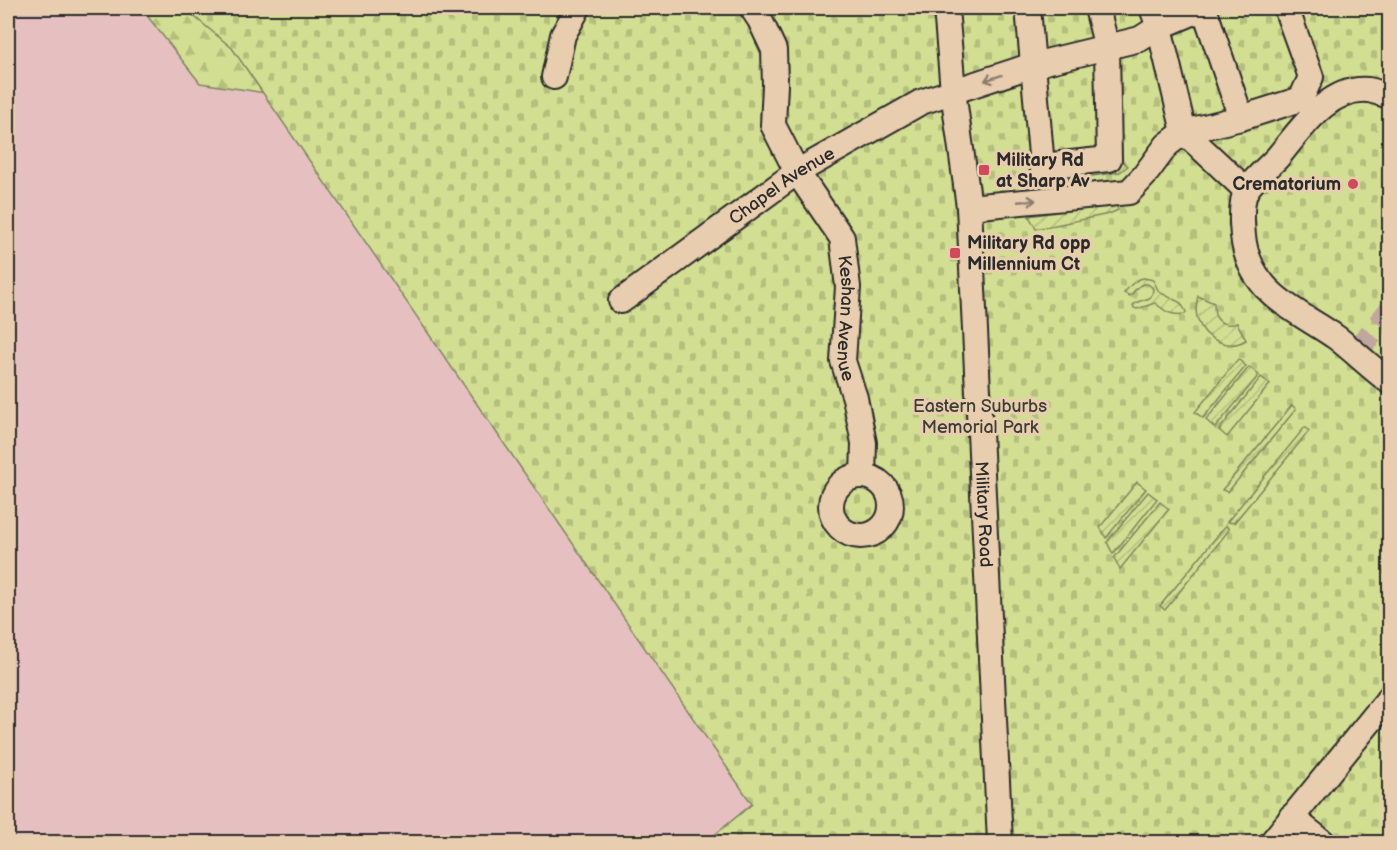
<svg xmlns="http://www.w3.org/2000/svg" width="1397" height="850" font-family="'Balsamiq Sans',sans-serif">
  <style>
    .built { fill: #e6c0c1 }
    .forest { fill: url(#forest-firs); stroke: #7e845e; stroke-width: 1.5 }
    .cemetery { fill: url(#cemetery-stones); stroke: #7e845e; stroke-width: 1.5 }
    .garden { fill: url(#garden-furrows); stroke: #7e845e; stroke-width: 1.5 }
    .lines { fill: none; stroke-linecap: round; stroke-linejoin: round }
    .minor-tunnel { stroke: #c1a69d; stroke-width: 24; stroke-dasharray: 24 12; stroke-linecap: butt }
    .minor-casing { stroke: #2b2b2b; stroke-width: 28 }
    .minor { stroke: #e8cdaf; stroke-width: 24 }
    .oneway { stroke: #8a7c6d }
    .poi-dot { fill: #d1495b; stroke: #e8cdaf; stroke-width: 2 }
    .labels { text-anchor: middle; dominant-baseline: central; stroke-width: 6; stroke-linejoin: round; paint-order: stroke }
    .poi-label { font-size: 18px; font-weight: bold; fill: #2b2b2b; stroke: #e8cdaf; text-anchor: start }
    .street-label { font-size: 18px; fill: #2b2b2b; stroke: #e8cdaf }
    .park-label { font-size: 18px; fill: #3c3d35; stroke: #e8cdaf }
  </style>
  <defs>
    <pattern id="forest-firs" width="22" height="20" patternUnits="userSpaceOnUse" patternTransform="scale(1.5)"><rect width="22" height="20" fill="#d2de91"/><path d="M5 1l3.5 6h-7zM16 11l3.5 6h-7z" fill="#b4bf7d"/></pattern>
    <pattern id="cemetery-stones" width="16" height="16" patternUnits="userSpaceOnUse" patternTransform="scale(1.5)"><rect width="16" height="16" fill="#d2de91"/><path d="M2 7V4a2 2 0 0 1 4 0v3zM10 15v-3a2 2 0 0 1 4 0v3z" fill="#b4bf7d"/></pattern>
    <pattern id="garden-furrows" width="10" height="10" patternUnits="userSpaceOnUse" patternTransform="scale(1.5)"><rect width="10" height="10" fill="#d2de91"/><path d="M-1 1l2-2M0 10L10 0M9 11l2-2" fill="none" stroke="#b4bf7d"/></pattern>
  </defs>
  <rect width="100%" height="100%" fill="#e7c5ba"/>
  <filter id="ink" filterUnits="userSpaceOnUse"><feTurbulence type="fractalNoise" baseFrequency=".0167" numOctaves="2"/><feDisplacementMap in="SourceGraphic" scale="12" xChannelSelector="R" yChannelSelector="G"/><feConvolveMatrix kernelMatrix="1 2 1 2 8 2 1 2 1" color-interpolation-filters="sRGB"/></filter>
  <g filter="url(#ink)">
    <path class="built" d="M8 8H184L232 48 753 805 706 842H8Z"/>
    <path class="forest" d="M141 8H331L279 95 200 83Z"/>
    <path class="cemetery" d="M184 8H1389V842H706L752 804 232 48Z"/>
    <path class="garden" d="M1120 159 1128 166 1120 172 1023 186 1027 174 1107 167Z
      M1116 203 1118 210 1109 214 1036 229 1029 216Z
      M1144 278 1153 280 1159 292 1181 303 1186 312 1185 314C1171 316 1166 312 1155 303L1137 309 1134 308 1133 305C1141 297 1152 304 1153 289 1145 277 1137 288 1130 296L1124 293C1129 287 1135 279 1144 278Z
      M1198 296 1214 303C1214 306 1214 310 1215 314 1218 324 1228 326 1237 323L1246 340C1228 351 1204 339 1198 320 1195 313 1196 304 1198 296Z
      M1238 359 1246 366 1203 418 1195 412Z
      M1249 367 1259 375 1215 428 1206 420Z
      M1261 377 1270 384 1227 437 1219 430Z
      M1292 405 1296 409 1228 492 1222 490Z
      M1305 427 1309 431 1234 523 1227 522Z
      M1137 482 1146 489 1106 538 1100 527Z
      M1148 492 1157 499 1113 554 1107 542Z
      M1160 502 1169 509 1120 569 1114 558Z
      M1226 525 1229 530 1165 610 1160 606Z"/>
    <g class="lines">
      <path class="minor-tunnel" d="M1356 352 1390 311"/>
      <defs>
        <g id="minor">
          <path id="s1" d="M752 8 760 20 774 50 775 85 773 125 797 172 842 238 848 287 843 361 855 398 864 443 863 476"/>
          <path id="s2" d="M946 8 953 91 969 207 1000 842"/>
          <path d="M1028 8 1042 166 1109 159 1107 48 1097 8"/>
          <path d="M1152 8 1159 27 1184 132 1246 190"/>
          <path d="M1204 8 1241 118"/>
          <path d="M554 77 563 35 578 8"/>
          <path d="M1390 96C1382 94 1375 91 1368 90 1328 86 1299 132 1277 158 1270 165 1249 184 1246 191 1239 206 1242 243 1248 258 1262 299 1305 315 1337 338 1355 352 1371 368 1390 382"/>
          <path d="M969 207 1129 192 1144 176 1167 145 1184 132 1241 118 1301 99 1311 77 1286 8"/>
          <path id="s3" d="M621 301 797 172 921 102 1033 65 1140 39 1159 27 1204 8"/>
          <circle cx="861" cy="506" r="30"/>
          <path d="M1291 817 1323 842"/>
          <path d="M1272 842 1390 697"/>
        </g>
      </defs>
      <use href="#minor" class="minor-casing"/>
      <use href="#minor" class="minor"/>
    </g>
    <defs><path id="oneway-shaft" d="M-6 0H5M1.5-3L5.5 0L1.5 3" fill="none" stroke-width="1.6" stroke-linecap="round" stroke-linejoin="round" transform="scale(1.5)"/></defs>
    <g class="oneway">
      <use href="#oneway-shaft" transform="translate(993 78) rotate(162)"/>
      <use href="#oneway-shaft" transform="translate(1027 201) rotate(-5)"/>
    </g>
  </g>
  <g class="poi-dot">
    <rect x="978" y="164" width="12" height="12" rx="3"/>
    <circle cx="1353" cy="184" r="6"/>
    <rect x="949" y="247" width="12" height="12" rx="3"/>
  </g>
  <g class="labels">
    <g class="poi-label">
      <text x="996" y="160">Military Rd<tspan x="996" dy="21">at Sharp Av</tspan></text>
      <text x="1341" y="184" text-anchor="end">Crematorium</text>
      <text x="967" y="243">Military Rd opp<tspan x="967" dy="21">Millennium Ct</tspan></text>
    </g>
    <g class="street-label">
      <text stroke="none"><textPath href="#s3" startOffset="198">Chapel Avenue</textPath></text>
      <text stroke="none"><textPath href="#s1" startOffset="336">Keshan Avenue</textPath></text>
      <text stroke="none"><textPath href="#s2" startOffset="508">Military Road</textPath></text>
    </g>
    <g class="park-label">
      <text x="980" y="406">Eastern Suburbs<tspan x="980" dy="21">Memorial Park</tspan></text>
    </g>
  </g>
  <rect width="1397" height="850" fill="none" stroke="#e8cdaf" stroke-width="30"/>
  <rect x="15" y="15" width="1367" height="820" fill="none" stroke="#2b2b2b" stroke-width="2" filter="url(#ink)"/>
</svg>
